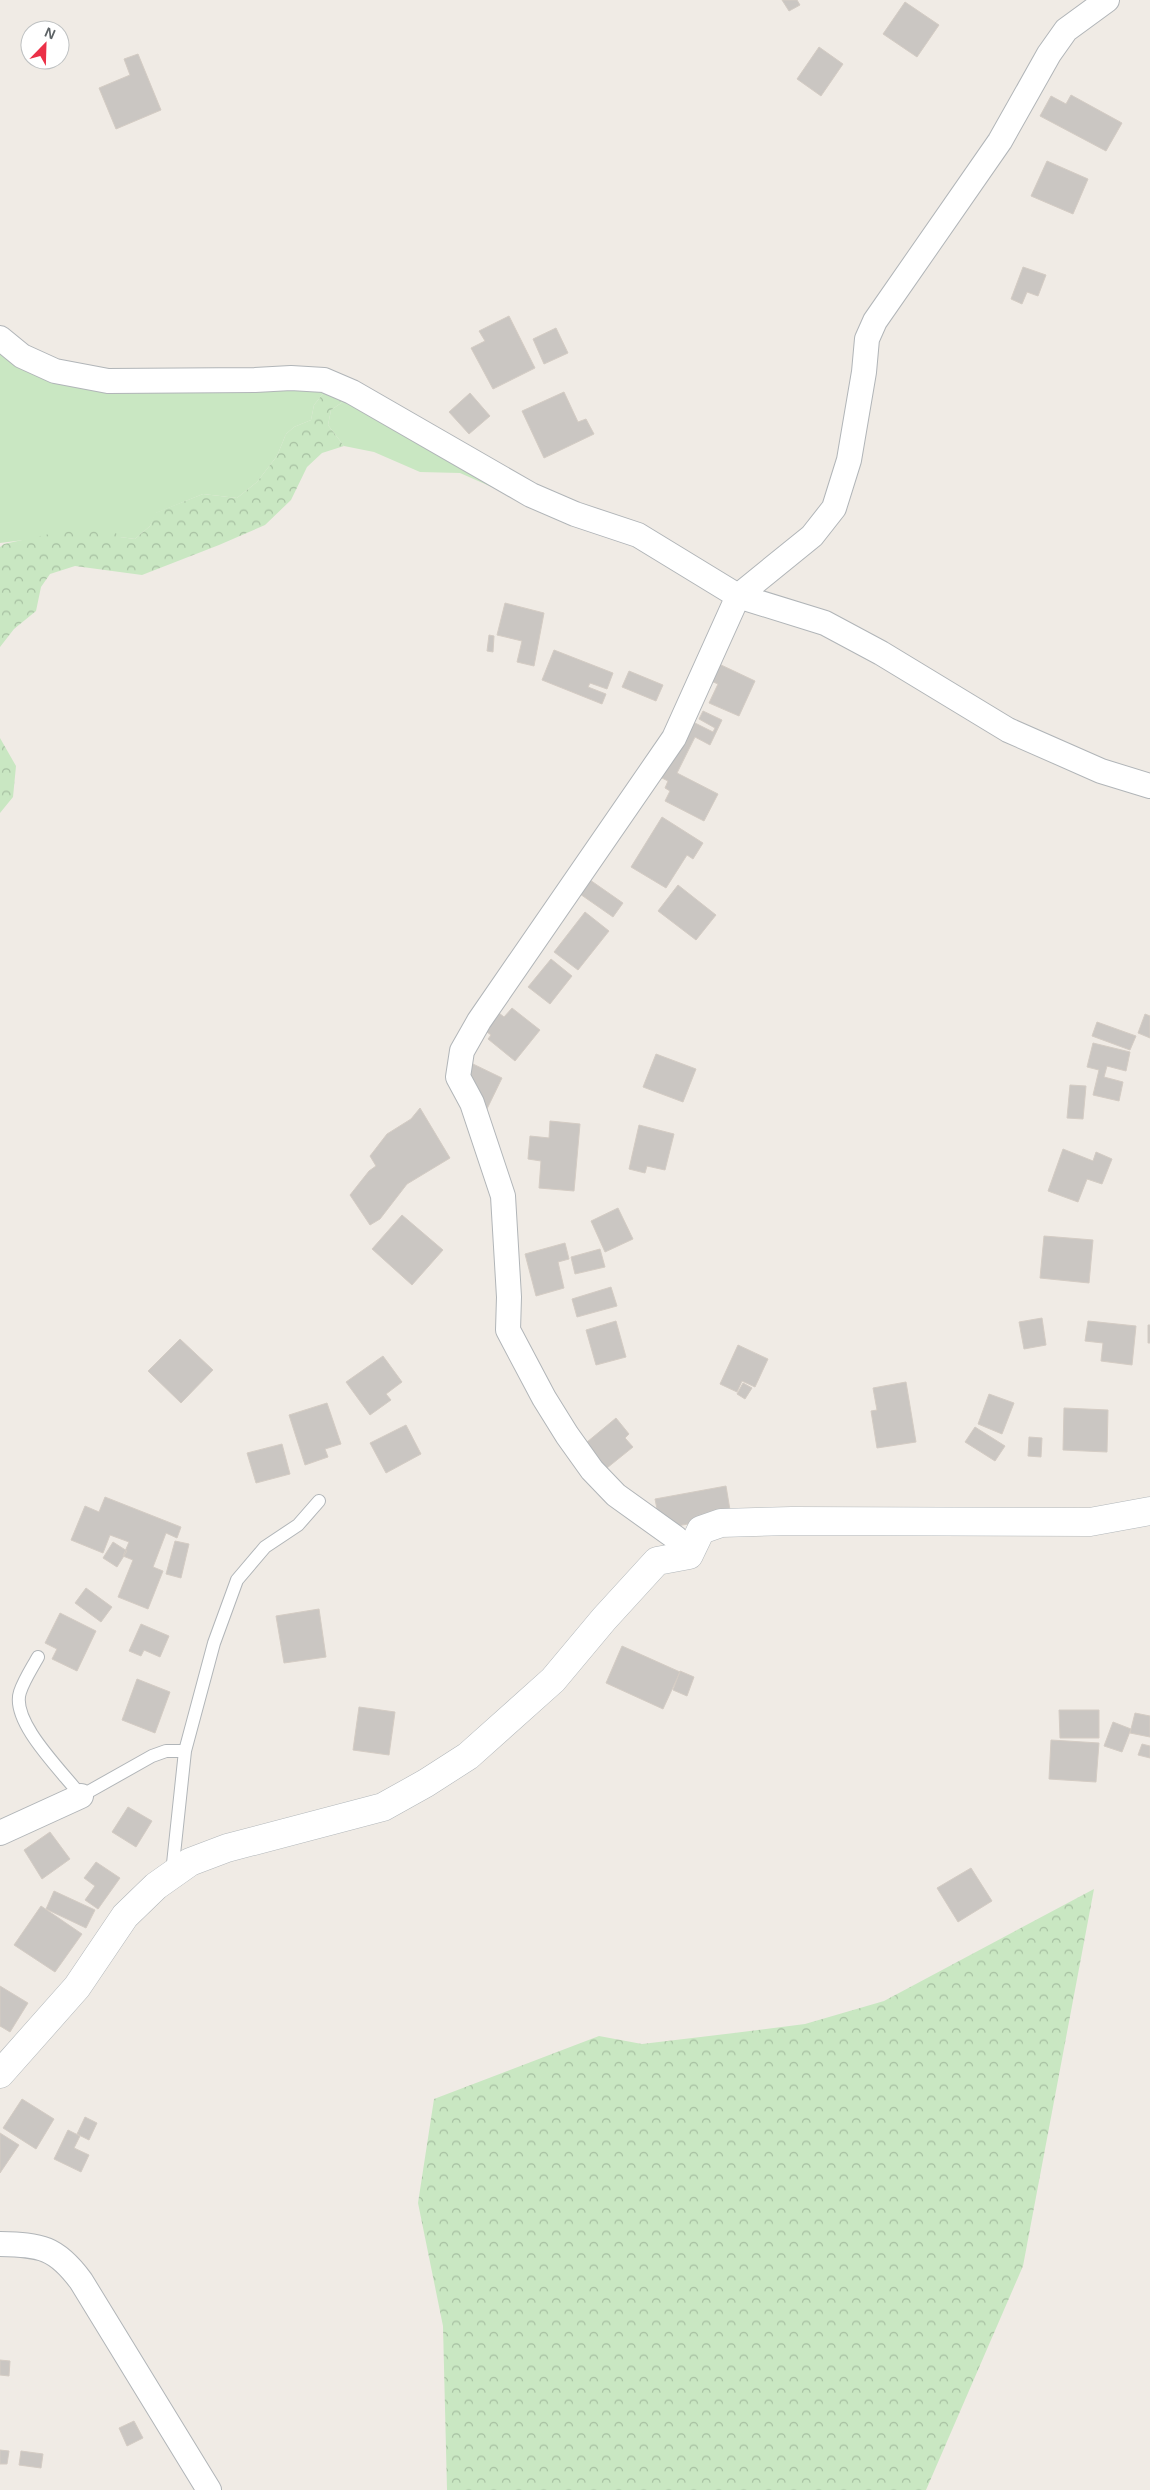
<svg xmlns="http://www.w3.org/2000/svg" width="1150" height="2490" font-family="Arial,sans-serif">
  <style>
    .grass { fill: #c9e7c2 }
    .forest { fill: url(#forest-crowns) }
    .building { fill: #cac6c2; stroke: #d4ccc4 }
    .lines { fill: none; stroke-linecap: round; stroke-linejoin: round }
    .service-casing { stroke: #b1b5b8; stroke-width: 14 }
    .minor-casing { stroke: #b1b5b8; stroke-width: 26 }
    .secondary-casing { stroke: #b2b7ba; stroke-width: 29 }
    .service { stroke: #fff; stroke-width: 12 }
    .minor { stroke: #fff; stroke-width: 24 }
    .secondary { stroke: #fff; stroke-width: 28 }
  </style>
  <defs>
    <pattern id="forest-crowns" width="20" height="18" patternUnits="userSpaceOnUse" patternTransform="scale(1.25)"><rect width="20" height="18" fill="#c9e7c2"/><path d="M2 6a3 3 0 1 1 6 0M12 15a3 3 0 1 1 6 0" fill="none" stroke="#a6bfa1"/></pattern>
  </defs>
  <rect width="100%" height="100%" fill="#f0ebe5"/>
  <path class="grass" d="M0 349 18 364 326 390 314 405 311 420 294 427 286 434 277 456 257 482 237 498 203 494 156 513 150 526 135 539 120 537 24 540 0 543Z
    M347 399 512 496 460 473 420 472 374 452 344 446 328 425 331 410Z"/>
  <path class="forest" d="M326 390 347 399 331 410 328 425 344 446 322 453 307 467 291 500 265 525 219 545 142 575 75 566 50 574 41 587 36 611 14 629 0 647V547L4 544 54 533 109 527 120 537 135 539 150 526 155 513 203 494 237 498 257 482 277 456 286 434 294 427 311 420 314 405Z
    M0 738 16 766 13 797 0 813Z
    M1094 1889 1023 2266 926 2490H447L443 2326 418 2203 434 2099 599 2036 642 2044 734 2033 805 2024 884 2001Z"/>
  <path class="building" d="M782 0H797L800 5 789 11Z
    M905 2 939 25 917 57 883 34Z
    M819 47 843 64 821 96 797 79Z
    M138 54 161 110 116 129 99 88 130 75 124 59Z
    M1071 95 1122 123 1106 151 1040 116 1051 96 1066 104Z
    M1047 161 1088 179 1073 214 1031 196Z
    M1023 267 1046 275 1038 296 1027 292 1022 304 1011 299Z
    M509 316 535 368 493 389 471 348 485 341 479 331Z
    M556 328 568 353 544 364 533 339Z
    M564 392 578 422 586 419 594 434 544 458 522 411Z
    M470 393 490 416 469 434 449 412Z
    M505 603 544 613 534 666 517 662 522 641 497 635Z
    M489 635 494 636 493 652 487 651Z
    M554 650 613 673 607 689 590 683 588 687 606 694 602 704 542 680Z
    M719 664 755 681 739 716 709 703 718 684 711 681Z
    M629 671 663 685 656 701 622 687Z
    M703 711 722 720 710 745 695 737 677 773 718 794 704 821 665 801 670 791 665 788 668 781 656 775 685 718 713 732 715 728 699 719Z
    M662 817 703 843 693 859 687 855 666 888 631 867Z
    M590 880 623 903 613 917 580 894Z
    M678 885 716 915 696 940 658 911Z
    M585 912 609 931 578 970 554 952Z
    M551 959 572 976 550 1004 528 987Z
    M512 1008 540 1030 515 1061 488 1039 491 1035 480 1027 494 1009 504 1017Z
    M1145 1014 1150 1016V1038L1138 1033Z
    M1097 1022 1136 1036 1130 1050 1092 1036Z
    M1093 1043 1130 1052 1126 1071 1107 1066 1104 1077 1123 1082 1119 1101 1093 1095 1099 1070 1087 1067Z
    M656 1054 696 1069 683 1102 643 1087Z
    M473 1064 502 1078 485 1113 456 1099Z
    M1070 1085 1086 1086 1083 1119 1067 1118Z
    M420 1108 450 1158 407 1184 380 1219 370 1225 350 1195 369 1171 376 1166 370 1156 387 1134 411 1119Z
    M550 1121 580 1124 574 1191 539 1188 541 1161 528 1159 530 1136 549 1138Z
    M639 1125 674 1134 665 1170 647 1166 645 1173 629 1169Z
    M1063 1149 1093 1161 1096 1152 1112 1159 1102 1184 1087 1179 1078 1202 1048 1191Z
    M618 1208 633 1239 605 1252 591 1221Z
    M402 1215 443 1250 412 1285 372 1249Z
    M1044 1236 1093 1240 1089 1283 1040 1278Z
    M565 1243 569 1259 558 1262 564 1288 536 1296 525 1254Z
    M600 1249 605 1267 575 1274 571 1257Z
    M611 1287 617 1306 577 1317 572 1299Z
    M1042 1318 1046 1345 1024 1349 1019 1322Z
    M616 1321 626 1357 596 1365 586 1330Z
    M1088 1321 1136 1326 1132 1365 1101 1361 1103 1343 1085 1341Z
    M1148 1325H1150V1343H1148Z
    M180 1339 213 1370 181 1403 148 1371Z
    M738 1345 768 1359 755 1387 742 1381 737 1392 720 1384Z
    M383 1356 402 1382 386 1394 391 1400 370 1415 346 1382Z
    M906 1382 916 1442 877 1448 871 1411 877 1410 873 1388Z
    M743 1383 752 1388 745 1399 737 1394Z
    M989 1394 1014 1403 1002 1434 978 1424Z
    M327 1403 341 1444 325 1449 328 1457 305 1465 289 1415Z
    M1064 1408 1108 1410 1107 1452 1063 1450Z
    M616 1418 629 1434 625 1438 633 1447 602 1472 581 1447Z
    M406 1425 421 1454 386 1473 370 1443Z
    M975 1427 1005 1446 995 1461 965 1442Z
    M1029 1437 1042 1438 1041 1457 1028 1456Z
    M282 1444 290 1474 256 1483 247 1453Z
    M726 1486 731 1516 661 1529 655 1499Z
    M105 1497 181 1527 177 1538 166 1533 153 1567 163 1571 148 1609 118 1597 133 1560 123 1556 129 1542 110 1535 103 1553 71 1540 85 1506 99 1512Z
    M175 1541 189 1544 181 1578 166 1574Z
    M113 1542 127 1551 117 1567 103 1558Z
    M86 1588 112 1607 101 1622 75 1603Z
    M319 1609 326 1657 284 1663 276 1616Z
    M60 1613 96 1631 77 1671 52 1659 57 1649 45 1643Z
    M141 1624 169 1636 160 1657 144 1650 141 1656 129 1651Z
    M622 1646 680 1672 663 1709 606 1683Z
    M680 1671 694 1677 687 1696 673 1690Z
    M137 1679 170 1692 155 1733 122 1720Z
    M359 1707 395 1712 389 1755 353 1750Z
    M1059 1710H1099V1738H1060Z
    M1135 1713 1150 1716V1737L1130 1733Z
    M1113 1722 1131 1729 1122 1752 1104 1746Z
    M1051 1740 1099 1743 1096 1782 1049 1779Z
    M1142 1744 1150 1746V1758L1138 1755Z
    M128 1807 152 1821 136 1847 112 1832Z
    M50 1832 70 1859 42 1879 24 1850Z
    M96 1862 120 1878 98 1909 85 1900 95 1886 84 1878Z
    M971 1868 992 1901 958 1922 937 1888Z
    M54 1891 95 1910 86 1928 46 1909Z
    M41 1906 82 1934 55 1972 14 1945Z
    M0 1986 28 2003 10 2032 0 2026Z
    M22 2099 54 2119 36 2149 3 2128Z
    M85 2117 97 2123 89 2140 77 2134Z
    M68 2130 80 2136 74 2148 89 2155 81 2172 54 2159Z
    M0 2133 19 2145 0 2173Z
    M0 2360 10 2361 9 2376 0 2375Z
    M134 2421 143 2438 127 2446 119 2428Z
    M0 2450 9 2451 7 2464H0Z
    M21 2451 43 2454 41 2468 19 2465Z"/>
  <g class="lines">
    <defs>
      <path id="service" d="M38 1657C32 1668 24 1680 20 1692 10 1722 64 1773 81 1796L152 1756 166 1751H185
        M172 1873 185 1751 214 1643 237 1580 265 1547 298 1525 319 1501"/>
      <path id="minor" d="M0 338 22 356 55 371 108 381 255 380 291 378 324 380 352 392 531 495 575 514 638 535 738 596 825 623 881 653 1008 730 1101 771 1150 786
        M689 1555 676 1538 616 1495 592 1470 567 1435 544 1398 508 1330 509 1297 503 1196 472 1103 458 1077 462 1051 479 1021 674 738 738 596 812 536 834 508 849 460 864 372 867 339 875 321 1000 141 1049 54 1066 30 1107 0
        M0 1833 81 1796
        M0 2244C41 2245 56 2247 81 2281L209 2490"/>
      <path id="secondary" d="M0 2074 77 1987 125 1916 156 1886 190 1862 227 1848 383 1807 426 1783 468 1756 553 1680 604 1619 657 1561 689 1555 701 1530 721 1523 792 1521 1090 1522 1150 1511"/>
    </defs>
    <use href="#service" class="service-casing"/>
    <use href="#minor" class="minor-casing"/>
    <use href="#secondary" class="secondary-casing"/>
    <use href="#service" class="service"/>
    <use href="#minor" class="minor"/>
    <use href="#secondary" class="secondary"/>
  </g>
  <g transform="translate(45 45) rotate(23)"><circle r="24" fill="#ffffff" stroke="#bec1c2"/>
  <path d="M0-4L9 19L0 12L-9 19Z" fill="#eb3047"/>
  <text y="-8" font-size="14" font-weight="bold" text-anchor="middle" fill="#5d6366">N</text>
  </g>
</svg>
